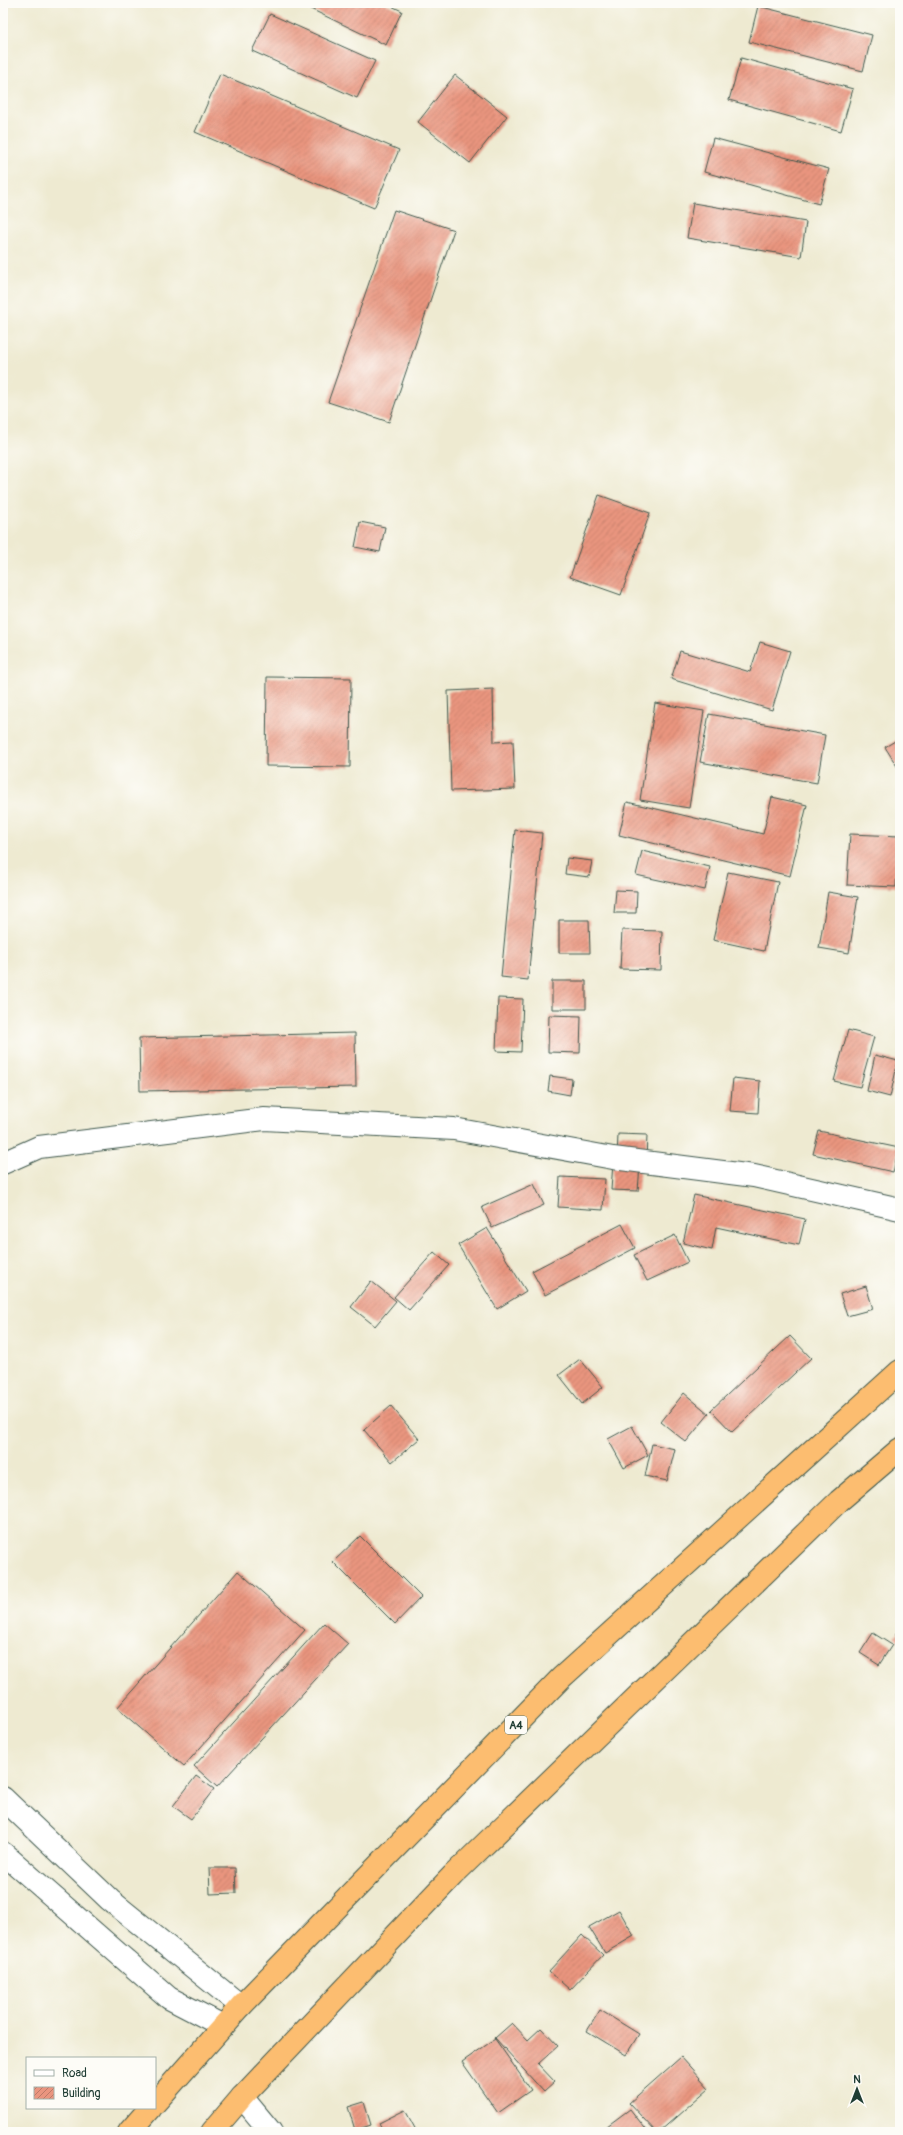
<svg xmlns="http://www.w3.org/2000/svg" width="903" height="2135" font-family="Pangolin,sans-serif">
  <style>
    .building { fill: url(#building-hatch) }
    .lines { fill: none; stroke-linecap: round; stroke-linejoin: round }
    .minor-casing { stroke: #3e574c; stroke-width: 24 }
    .highway-casing { stroke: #3e574c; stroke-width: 24 }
    .minor { stroke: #fff; stroke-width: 22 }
    .highway { stroke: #fcbd6f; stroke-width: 22 }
    .labels { text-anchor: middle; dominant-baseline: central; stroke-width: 3.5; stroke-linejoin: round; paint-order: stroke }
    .shield { fill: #fdfcf7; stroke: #62766e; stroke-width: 1 }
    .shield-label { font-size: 11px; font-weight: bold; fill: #1f3d34 }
  </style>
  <defs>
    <pattern id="building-hatch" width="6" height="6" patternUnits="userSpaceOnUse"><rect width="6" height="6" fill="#ea957f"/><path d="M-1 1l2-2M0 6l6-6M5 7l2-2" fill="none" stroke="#bd7b69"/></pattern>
  </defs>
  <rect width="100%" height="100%" fill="#fdfcf7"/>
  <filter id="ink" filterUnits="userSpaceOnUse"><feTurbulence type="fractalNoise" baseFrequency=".025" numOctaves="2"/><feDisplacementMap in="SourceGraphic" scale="8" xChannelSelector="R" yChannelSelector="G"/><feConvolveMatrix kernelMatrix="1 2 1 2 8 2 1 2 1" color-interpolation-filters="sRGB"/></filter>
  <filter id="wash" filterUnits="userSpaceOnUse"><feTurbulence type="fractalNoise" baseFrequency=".012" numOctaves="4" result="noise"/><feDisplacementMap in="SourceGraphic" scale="16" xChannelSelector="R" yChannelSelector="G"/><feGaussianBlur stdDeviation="0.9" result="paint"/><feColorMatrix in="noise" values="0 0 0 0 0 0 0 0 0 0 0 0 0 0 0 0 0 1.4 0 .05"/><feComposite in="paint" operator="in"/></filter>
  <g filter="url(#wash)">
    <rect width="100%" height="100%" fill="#eeead1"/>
    <g id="blocks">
      <path class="building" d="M298 3H385L402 11 386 45Z
        M758 6 872 35 863 71 749 42Z
        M270 14 375 61 357 98 252 51Z
        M741 58 853 89 841 131 729 100Z
        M220 74 399 150 374 208 195 132Z
        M455 75 507 116 470 163 418 122Z
        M713 138 829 169 819 204 704 172Z
        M693 203 806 222 801 257 687 238Z
        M394 210 454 230 389 422 328 402Z
        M599 495 650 513 621 595 570 577Z
        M360 522 385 527 380 552 355 547Z
        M760 642 790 651 772 710 671 679 680 651 750 672Z
        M267 677 351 678 350 767 266 766Z
        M493 689 494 742 513 741 515 789 451 791 448 691Z
        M655 703 704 711 689 808 640 800Z
        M709 714 825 735 817 783 700 762Z
        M900 738V771L885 747Z
        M772 797 807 805 790 876 619 835 627 802 763 834Z
        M515 830 542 833 528 980 501 977Z
        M850 834 899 836 896 887 847 885Z
        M642 851 710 867 705 890 636 875Z
        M567 858 592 861 589 877 565 874Z
        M728 872 778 882 764 951 713 940Z
        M616 890 637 891 636 913H614Z
        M828 892 858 897 849 953 819 948Z
        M559 920H589L590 953H559Z
        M622 930 662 931 661 970 620 969Z
        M552 981H586V1009H552Z
        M498 998 523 999 521 1052 496 1051Z
        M549 1015 581 1016 580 1053 548 1052Z
        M848 1030 874 1037 860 1087 834 1081Z
        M355 1033 356 1087 140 1091 139 1038Z
        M875 1055 898 1061 890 1097 867 1091Z
        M550 1076 572 1079 570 1095 548 1091Z
        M733 1078 760 1081 758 1113 730 1111Z
        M819 1131 899 1148 893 1172 813 1154Z
        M618 1134 647 1135 646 1161 617 1160Z
        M613 1163 640 1165 638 1191 611 1190Z
        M560 1177 605 1179 603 1210 558 1207Z
        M534 1184 544 1205 492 1228 482 1207Z
        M694 1195 805 1219 799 1245 716 1227 712 1250 683 1243Z
        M622 1224 635 1248 545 1295 532 1271Z
        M487 1228 526 1291 497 1309 458 1245Z
        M675 1235 688 1262 647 1281 634 1255Z
        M434 1252 449 1265 409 1310 394 1297Z
        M371 1281 396 1301 375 1326 351 1307Z
        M866 1286 873 1309 847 1316 840 1294Z
        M790 1336 811 1358 732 1432 711 1410Z
        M580 1359 603 1387 582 1404 559 1375Z
        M684 1393 709 1414 686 1442 661 1422Z
        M391 1406 419 1439 392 1462 364 1430Z
        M632 1426 648 1455 624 1468 608 1439Z
        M652 1444 675 1449 667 1481 645 1476Z
        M360 1536 421 1597 395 1624 333 1562Z
        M238 1571 305 1630 184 1766 117 1708Z
        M324 1623 348 1644 217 1787 194 1766Z
        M900 1631V1642L894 1636Z
        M873 1633 892 1645 879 1665 860 1653Z
        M196 1776 214 1789 191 1819 173 1806Z
        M209 1868H235L236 1893 210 1894Z
        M619 1910 634 1936 605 1953 589 1927Z
        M582 1935 603 1955 570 1990 549 1971Z
        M600 2010 639 2034 626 2055 587 2031Z
        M512 2023 528 2040 541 2028 558 2046 538 2064 555 2082 544 2092 495 2038Z
        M495 2039 531 2090 498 2113 462 2062Z
        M681 2057 709 2088 659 2132H656L629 2103Z
        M364 2102 371 2125 355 2130 348 2107Z
        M630 2109 648 2132H599Z
        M405 2110 417 2132H384L379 2123Z"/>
    </g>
  </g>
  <g filter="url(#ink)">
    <use href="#blocks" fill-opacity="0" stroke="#3e574c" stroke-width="1"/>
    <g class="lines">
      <defs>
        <path id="minor" d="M3 1163 39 1147 264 1119 454 1129 613 1158 754 1176 900 1209
          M3 1798 110 1900 241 2006
          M3 1853 169 1998 223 2026
          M242 2097 271 2132"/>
        <path id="highway" d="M155 2103 241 2006 561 1678 900 1371
          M129 2132 150 2108
          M212 2132 242 2097 453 1875 839 1501 900 1449"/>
      </defs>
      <use href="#minor" class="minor-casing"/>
      <use href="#highway" class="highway-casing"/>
      <use href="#minor" class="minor"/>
      <use href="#highway" class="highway"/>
    </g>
  </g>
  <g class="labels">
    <rect class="shield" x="505" y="1716" width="22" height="18" rx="3"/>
    <g class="shield-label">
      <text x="516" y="1725">A4</text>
    </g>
  </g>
  <rect width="903" height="2135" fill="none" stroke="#fdfcf7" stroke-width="16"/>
  <rect x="26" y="2057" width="130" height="52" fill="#fdfcf7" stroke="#a4b0a9"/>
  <rect x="34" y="2070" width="20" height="6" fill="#ffffff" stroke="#a4b0a9"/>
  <text x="62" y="2077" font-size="12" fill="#1f3d34">Road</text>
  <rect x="34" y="2087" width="20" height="12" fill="url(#building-hatch)" stroke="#a4b0a9"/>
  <text x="62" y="2097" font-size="12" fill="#1f3d34">Building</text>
  <g transform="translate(857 2089)" stroke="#fdfcf7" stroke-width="3" paint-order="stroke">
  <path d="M0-3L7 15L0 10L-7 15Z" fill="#1f3d34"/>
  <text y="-6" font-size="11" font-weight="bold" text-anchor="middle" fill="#1f3d34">N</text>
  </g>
</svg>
